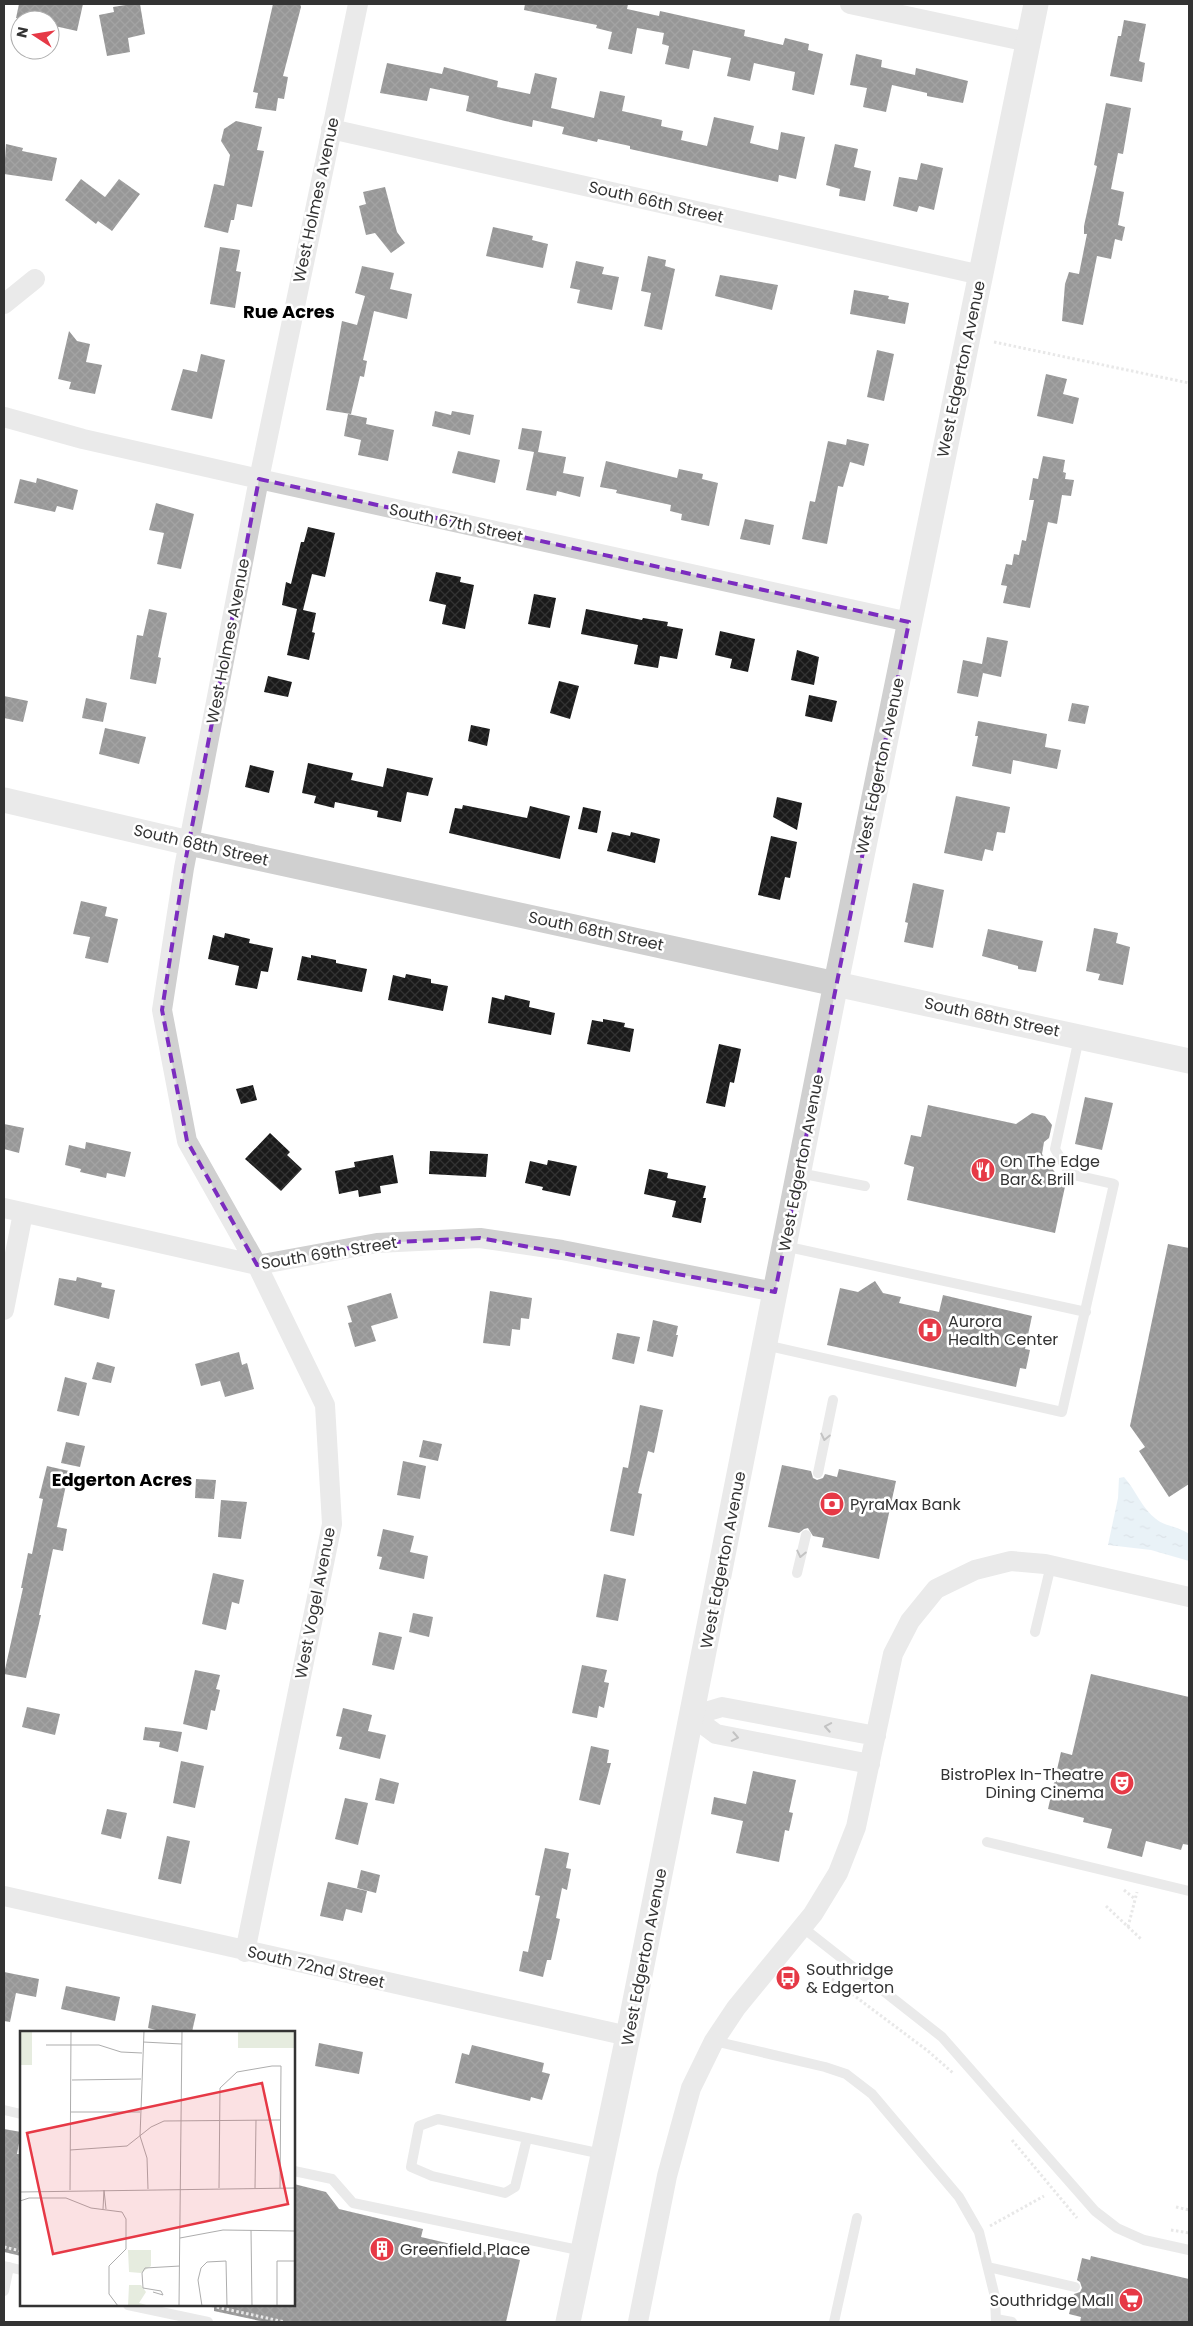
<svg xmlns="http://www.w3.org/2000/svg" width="1193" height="2326" font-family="Poppins,sans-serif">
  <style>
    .water { fill: url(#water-ripples) }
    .building { fill: url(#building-cross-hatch) }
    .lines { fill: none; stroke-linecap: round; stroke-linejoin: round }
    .path { stroke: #cdcdcd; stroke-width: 3; stroke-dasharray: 2.5 2.5; stroke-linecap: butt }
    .service { stroke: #d0d0d0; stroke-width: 10 }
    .minor { stroke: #d0d0d0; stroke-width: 20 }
    .tertiary { stroke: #d0d0d0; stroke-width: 25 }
    .oneway { stroke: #7a7a7a }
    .marked { fill: none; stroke: #7b2cbf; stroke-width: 4; stroke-dasharray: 10 6; stroke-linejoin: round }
    .labels { text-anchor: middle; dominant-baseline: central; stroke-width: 5; stroke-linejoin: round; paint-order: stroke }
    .street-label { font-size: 16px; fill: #333; stroke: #fff }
    .poi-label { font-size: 16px; fill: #333; stroke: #fff; text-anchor: start }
    .neighbourhood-label { font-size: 18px; font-weight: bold; fill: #000; stroke: #fff }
    .inset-road { fill: none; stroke: #adadad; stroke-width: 1 }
    .view { fill: #e63946; fill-opacity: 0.15; stroke: #e63946; stroke-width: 2.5 }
    .inset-edge { fill: none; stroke: #333; stroke-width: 2.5 }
  </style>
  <defs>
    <pattern id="water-ripples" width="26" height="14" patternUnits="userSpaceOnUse" patternTransform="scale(1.25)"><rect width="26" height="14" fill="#cfe2ee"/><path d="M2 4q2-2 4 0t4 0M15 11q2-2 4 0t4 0" fill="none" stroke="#b2c2cd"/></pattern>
    <pattern id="building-cross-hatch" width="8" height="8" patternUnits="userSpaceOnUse" patternTransform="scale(1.25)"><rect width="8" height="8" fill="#1a1a1a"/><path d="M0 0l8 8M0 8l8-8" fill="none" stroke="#333"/></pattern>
  </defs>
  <rect width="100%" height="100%" fill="#fff"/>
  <path class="water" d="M1124 1477C1135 1489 1143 1510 1156 1519 1166 1527 1178 1526 1189 1534V1561L1151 1550 1108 1545 1118 1498 1119 1478Z"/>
  <path class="building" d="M19 4H83L77 31 50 25V20L16 18Z
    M132 4H140L145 34 128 38 130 52 107 56 99 15 114 12 113 7Z
    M273 4H300L301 7 283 76 288 77 284 99 278 98 276 111 255 108 258 93 253 92Z
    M525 4H628L627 9 659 16 660 11 745 30 744 36 783 45 785 38 809 44 808 50 823 54 814 95 792 90 795 72 754 63 750 81 727 76 731 58 693 50 689 69 665 64 669 46 662 44 664 33 637 28 632 54 608 49 612 32 596 28 597 25 524 10Z
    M1124 20 1146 24 1139 61 1145 63 1142 82 1110 76 1118 36H1121Z
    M856 54 882 60 881 67 915 75 916 68 968 81 963 103 927 96V93L892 85 886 112 863 107 867 88 850 85Z
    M387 63 442 74 444 67 498 81 497 87 530 94 535 73 557 78 551 108 594 118 600 91 625 96 622 111 662 120 661 126 683 131 681 140 707 146 714 117 754 126 750 143 778 150 781 132 805 137 796 179 779 175 778 182 630 149V146L598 139 597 142 562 134 564 127 533 120 532 127 505 121 466 111 469 96 430 88 427 101 380 93Z
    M1106 103 1131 108 1123 154 1118 153 1111 189 1124 192 1118 225 1125 227 1122 241 1115 239 1111 259 1097 256 1083 325 1062 321 1065 284 1069 272 1079 274 1087 234H1084V226L1097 166 1094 165Z
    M236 121 262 127 257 150 264 151 252 207 237 204 234 220H231L228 233 204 227 214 184 224 186 230 155 221 141 224 129Z
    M6 144 23 148 22 151 57 158 52 181 4 174Z
    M835 144 858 149 854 167 871 171 865 201 839 196 840 189 826 185Z
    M921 163 943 168 934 210 919 206 917 212 893 206 899 177 917 180Z
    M81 179 105 197 119 179 140 194 112 231 98 221 96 224 65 200Z
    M385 187 397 232 405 243 391 253 375 233 366 235 359 206 366 204 363 192Z
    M493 227 533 236 532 240 548 244 543 268 486 256Z
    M220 247 240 250 236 271 241 272 235 308 210 304Z
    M648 256 666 260 665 266 675 269 662 330 644 326 651 293 641 291Z
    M576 261 604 267 602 274 619 277 612 310 577 303 580 290 570 288Z
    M362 266 394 273 390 289 412 294 407 319 374 311 363 360 367 361 364 377 360 376 351 414 326 410 342 321 357 325 365 296 355 293Z
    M720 275 778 285 772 310 715 296Z
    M854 290 889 296 888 299 909 303 905 324 850 314Z
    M69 331 77 341 90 344 86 362 102 365 95 394 69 389 71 382 58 379Z
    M877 350 894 354 884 401 867 397Z
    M201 354 225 360 212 419 171 410 183 369 197 372Z
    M1046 374 1067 379 1063 394 1079 398 1073 424 1037 416Z
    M435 411 451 415 452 411 474 415 470 435 432 426Z
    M348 414 367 418 366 424 394 430 388 461 358 455 361 440 344 436Z
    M522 428 542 431 538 452 566 457 563 473 584 477 580 497 557 491 556 496 526 490 534 452 518 449Z
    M847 439 869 444 864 466 850 462 843 487 838 486 827 544 802 539 810 501 815 502 828 441 846 445Z
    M458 451 500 460 495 483 452 473Z
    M1043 456 1065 460 1063 472 1066 473 1065 479 1074 480 1071 496 1062 495 1057 524 1048 522 1030 608 1003 603 1007 586 1001 585 1006 564 1012 565 1014 554 1019 555 1022 540 1026 541 1034 500H1029L1033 478 1038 479Z
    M606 461 677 478 679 469 703 474 702 479 718 483 709 526 681 520 682 514 670 511 671 505 616 493 617 490 600 487Z
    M37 478 78 490 73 510 57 506 55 512 14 503 20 479 36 483Z
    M156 503 194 514 181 569 157 564 164 533 149 530Z
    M745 519 774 525 770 545 740 539Z
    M308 527 335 533 325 577 312 574 303 610 316 613 312 632 315 633 309 660 287 655 297 609 282 605 286 582 291 584 301 542H304Z
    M436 572 461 577 460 582 474 585 465 629 442 624 446 605 429 601Z
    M534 594 556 598 550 628 528 624Z
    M149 609 167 613 158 657 161 658 156 684 130 679 137 635 143 636Z
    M586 609 642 620 643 618 668 622 667 626 683 629 677 659 660 656 658 668 634 664 638 645 581 634Z
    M720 631 755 639 748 672 730 668 732 659 715 655Z
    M987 637 1008 641 1001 677 983 673 978 697 957 693 963 660 982 664Z
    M797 650 819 657 814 685 791 680Z
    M268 676 292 682 288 697 264 692Z
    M559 681 579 686 570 719 550 713Z
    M809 695 837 701 832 722 805 716Z
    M4 696 28 701 23 722 4 718Z
    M86 698 107 703 103 722 82 718Z
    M1072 703 1089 706 1085 724 1068 721Z
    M978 721 1047 734 1045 747 1061 750 1057 769 1013 760 1011 774 972 766 978 736H975Z
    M471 725 490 729 487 746 468 741Z
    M105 728 146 737 139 764 99 754Z
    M308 763 353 773 351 780 383 787 387 768 433 778 428 796 407 792 401 822 377 817 378 811 335 802 334 808 314 803 316 796 302 793Z
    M250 765 274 771 269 793 245 787Z
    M956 796 1010 807 1005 833 997 832 993 851 985 849 982 861 944 853Z
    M777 797 802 803 797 830 773 817Z
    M463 805 527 818 530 806 570 816 560 859 449 833 455 808 462 809Z
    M583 807 601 811 597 833 578 829Z
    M612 832 630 836 631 832 660 839 655 863 607 851Z
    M771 836 797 842 790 878 785 877 780 900 758 895Z
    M913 883 944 890 933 948 904 942 908 923 905 922Z
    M81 901 107 907 105 916 118 919 108 963 85 958 90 937 73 934Z
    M1094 928 1118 933 1116 943 1130 947 1123 985 1098 980 1100 974 1086 971Z
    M988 929 1043 941 1036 972 1018 969V966L982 956Z
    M225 933 250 939 249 943 273 948 268 972 261 971 257 989 235 985 239 966 208 959 213 935 224 938Z
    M311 955 336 960V963L367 969 362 992 297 980 302 956 311 958Z
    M406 974 431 979V983L448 986 443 1011 388 1000 393 975 405 978Z
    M505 995 530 1001 529 1007 555 1013 551 1035 488 1023 492 997 504 1000Z
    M603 1019 625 1023 624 1027 634 1029 630 1052 587 1044 592 1020 603 1022Z
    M719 1044 741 1049 734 1083 730 1082 725 1107 706 1103Z
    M253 1085 257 1100 241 1104 236 1089Z
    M1085 1097 1113 1103 1102 1150 1075 1144Z
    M928 1105 1016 1124 1032 1113 1045 1116 1052 1125 1049 1138 1044 1142 1042 1154 1061 1181 1066 1182 1055 1233 907 1200 914 1167 904 1164 911 1135 921 1137Z
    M4 1124 24 1128 19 1153 4 1149Z
    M270 1133 290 1152 287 1155 302 1169 281 1191 245 1159Z
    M86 1142 131 1152 125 1177 107 1173 106 1178 80 1172 81 1169 65 1165 69 1145 85 1149Z
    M430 1151 488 1154 486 1177 429 1174Z
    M393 1155 398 1183 380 1186 381 1193 359 1197 358 1190 339 1194 335 1171 355 1167 354 1162Z
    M548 1160 577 1166 570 1196 542 1190 543 1187 525 1183 530 1161 547 1165Z
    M649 1169 668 1173 667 1178 706 1186 703 1198H706L701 1223 672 1217 676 1201 644 1194Z
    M1168 1244 1189 1248V1484L1169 1497 1139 1451 1145 1447 1130 1426Z
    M77 1277 102 1283 101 1287 115 1290 109 1319 54 1305 59 1278 76 1281Z
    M875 1281 883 1293 901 1297 899 1303 939 1312 943 1295 1032 1316 1025 1349 1030 1350 1026 1369 1020 1368 1016 1387 827 1345 840 1288 858 1292Z
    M490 1291 532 1298 529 1319 521 1318 520 1330 512 1329 510 1346 483 1343Z
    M391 1293 398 1318 371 1326 376 1341 355 1347 348 1323 352 1322 347 1306Z
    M653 1320 678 1326 676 1335H678L673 1357 647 1351Z
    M617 1333 640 1337 634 1364 612 1359Z
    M239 1352 242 1365 247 1363 254 1389 225 1397 220 1381 201 1386 195 1364Z
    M97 1362 115 1367 111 1383 92 1379Z
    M65 1377 87 1383 79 1416 57 1411Z
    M640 1405 663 1410 654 1453 648 1451 638 1493 642 1494 634 1536 610 1531 623 1467 628 1468Z
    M423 1440 442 1444 438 1461 419 1457Z
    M66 1442 85 1446 80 1467 61 1463Z
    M403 1461 426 1466 420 1499 397 1495Z
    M782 1465 811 1471 813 1478 817 1480 823 1478 825 1474 837 1477 839 1469 896 1481 879 1559 822 1547 824 1538 813 1536 808 1528 804 1529 799 1533 768 1527Z
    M47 1466 69 1471 57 1527 67 1529 63 1551 53 1549 39 1615H41L26 1678 4 1674 23 1588H21L28 1553 32 1554 43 1499 39 1498Z
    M196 1479 216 1480 214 1499 195 1498Z
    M221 1500 247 1502 241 1539 218 1537Z
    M383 1529 414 1536 410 1552 428 1556 424 1579 379 1569 382 1557 377 1556Z
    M213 1573 244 1580 239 1604 232 1602 226 1630 202 1624Z
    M604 1574 626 1579 618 1621 596 1617Z
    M413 1613 433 1617 429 1637 409 1632Z
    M379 1632 402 1637 394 1670 372 1665Z
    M582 1665 607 1670 604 1682 609 1683 604 1708 599 1706 597 1718 572 1713Z
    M195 1670 220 1675 216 1689 220 1690 215 1711 211 1710 207 1730 183 1724Z
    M1091 1674 1189 1697V1845L1183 1844 1181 1850 1146 1841 1142 1857 1107 1848 1112 1829 1083 1822 1084 1818 1048 1809 1061 1752 1072 1755Z
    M27 1707 60 1714 55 1735 22 1727Z
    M343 1708 372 1715 368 1731 386 1735 380 1759 339 1749 342 1737 336 1736Z
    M145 1727 182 1732 178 1752 159 1747 160 1742 143 1740Z
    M591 1746 609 1750 607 1763H611L600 1805 579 1800Z
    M181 1761 204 1766 195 1808 173 1803Z
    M753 1771 796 1780 789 1812 793 1813 789 1831 785 1830 779 1862 736 1853 743 1821 711 1814 714 1797 746 1804Z
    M380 1778 399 1783 394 1804 375 1800Z
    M345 1798 368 1803 358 1845 335 1839Z
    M107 1809 127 1813 121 1839 101 1834Z
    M167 1836 190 1841 181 1884 158 1879Z
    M545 1848 569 1853 566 1868 571 1869 567 1890 562 1888 556 1918 560 1919 551 1960H547L543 1977 519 1971 523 1951 528 1952 540 1896 535 1895Z
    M361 1870 380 1875 376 1893 357 1888Z
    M328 1882 367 1891 362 1913 346 1909 343 1921 320 1916Z
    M4 1972 39 1979 36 1997 16 1993 10 2022 4 2021Z
    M66 1986 120 1997 115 2021 61 2009Z
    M152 2005 196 2014 192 2032H156V2030L148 2028Z
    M319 2043 363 2052 359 2074 315 2066Z
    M472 2045 544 2063 542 2072 550 2074 542 2100 531 2097 530 2101 455 2083 462 2053 469 2055Z
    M4 2129 21 2132 17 2154H21V2256L4 2252Z
    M294 2184 326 2192 339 2209 423 2229 421 2237 520 2260 506 2322H265L214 2311V2305H294Z
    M1091 2256 1189 2279V2322H1080L1081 2317 1069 2314 1074 2294 1080 2292 1082 2288 1080 2282 1077 2280 1082 2258 1090 2260Z"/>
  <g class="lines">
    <path class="path" d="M994 342 1189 383
      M1124 1890 1135 1899
      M1106 1906 1142 1940
      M1128 1927 1137 1892
      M824 1973 928 2051 953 2073
      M1012 2140 1077 2218
      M1176 2207 1189 2210
      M990 2226 1044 2196
      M1171 2230 1189 2233
      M4 2247 21 2251
      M207 2305 285 2322"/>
    <path class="service" d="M799 1173 865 1186
      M784 1246 1086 1312
      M765 1345 1062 1412 1114 1184 1070 1174 1055 1149 1079 1038
      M818 1473 833 1400
      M797 1573 806 1535
      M1035 1632 1051 1565
      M987 1842 1189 1891
      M802 1927 942 2037 1095 2211 1117 2228 1144 2240 1189 2250
      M714 2041 825 2067 846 2074 872 2094 959 2197 979 2232 995 2297 996 2322
      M4 2110 21 2114
      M527 2138 515 2187 505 2193 432 2176 411 2167 419 2126 438 2119 602 2154
      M294 2171 332 2179 353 2203 583 2251
      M4 2266 21 2270
      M988 2267 1075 2287
      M4 2291 9 2267
      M128 2305 208 2322
      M996 2319 1012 2322
      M834 2322 857 2218"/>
    <path class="minor" d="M850 4 1028 42
      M331 129 981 275
      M4 304 35 279
      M4 417 83 439 259 479 909 622
      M4 1208 257 1265 377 1243 480 1238 562 1250 775 1292
      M4 1310 23 1213
      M692 1716 722 1707 876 1736
      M692 1716 716 1734 870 1764
      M4 1896 628 2036
      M245 1952 332 1524 325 1405 257 1265 187 1141 162 1010 184 868 259 479 358 4
      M638 2322 667 2176 691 2088 714 2041 736 2008 813 1914 838 1873 856 1827 893 1654 910 1621 936 1589 975 1570 1011 1561 1045 1564 1189 1597"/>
    <path class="tertiary" d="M4 800 189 843 1189 1061
      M568 2322 628 2036 836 983 1036 4"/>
  </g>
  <defs><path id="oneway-chevron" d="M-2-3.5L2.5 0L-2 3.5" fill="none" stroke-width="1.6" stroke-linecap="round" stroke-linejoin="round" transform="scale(1.25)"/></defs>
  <g class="oneway">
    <use href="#oneway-chevron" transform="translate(825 1437) rotate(102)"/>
    <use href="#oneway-chevron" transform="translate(801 1554) rotate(102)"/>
    <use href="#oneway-chevron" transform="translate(828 1727) rotate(-170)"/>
    <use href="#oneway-chevron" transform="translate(735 1737) rotate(11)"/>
  </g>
  <path d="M0 0H1193V2326H0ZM259 479 909 622 775 1292 480 1238 377 1243 257 1265 187 1141 162 1010 184 868Z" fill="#fff" fill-opacity=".55" fill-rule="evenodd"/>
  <path class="marked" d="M259 479 909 622 775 1292 480 1238 377 1243 257 1265 187 1141 162 1010 184 868Z"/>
  <defs>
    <symbol id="restaurant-disc" viewBox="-11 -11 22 22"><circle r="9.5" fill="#e63946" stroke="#fff"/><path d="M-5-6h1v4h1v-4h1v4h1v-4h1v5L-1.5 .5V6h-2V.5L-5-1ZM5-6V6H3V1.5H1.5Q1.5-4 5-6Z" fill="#fff"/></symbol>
    <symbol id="hospital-disc" viewBox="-11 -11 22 22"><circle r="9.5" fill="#e63946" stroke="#fff"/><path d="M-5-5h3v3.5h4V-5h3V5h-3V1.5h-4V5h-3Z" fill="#fff"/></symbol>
    <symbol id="bank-disc" viewBox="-11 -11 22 22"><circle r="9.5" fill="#e63946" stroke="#fff"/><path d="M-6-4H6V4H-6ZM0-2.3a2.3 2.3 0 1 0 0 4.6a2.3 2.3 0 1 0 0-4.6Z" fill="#fff"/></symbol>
    <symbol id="theatre-disc" viewBox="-11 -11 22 22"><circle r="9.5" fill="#e63946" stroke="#fff"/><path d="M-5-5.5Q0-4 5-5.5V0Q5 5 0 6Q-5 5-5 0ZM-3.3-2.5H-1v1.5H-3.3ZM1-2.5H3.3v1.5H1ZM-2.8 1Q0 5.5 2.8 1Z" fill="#fff"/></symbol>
    <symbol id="bus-disc" viewBox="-11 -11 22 22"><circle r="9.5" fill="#e63946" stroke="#fff"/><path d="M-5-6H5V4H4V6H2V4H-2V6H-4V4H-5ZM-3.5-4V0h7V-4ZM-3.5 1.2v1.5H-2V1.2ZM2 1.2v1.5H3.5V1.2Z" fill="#fff"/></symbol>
    <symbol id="building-disc" viewBox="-11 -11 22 22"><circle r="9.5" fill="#e63946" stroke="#fff"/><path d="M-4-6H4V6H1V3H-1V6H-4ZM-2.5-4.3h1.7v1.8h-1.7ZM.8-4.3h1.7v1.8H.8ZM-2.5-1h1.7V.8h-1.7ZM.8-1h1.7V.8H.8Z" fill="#fff"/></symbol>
    <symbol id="supermarket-disc" viewBox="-11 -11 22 22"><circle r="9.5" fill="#e63946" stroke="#fff"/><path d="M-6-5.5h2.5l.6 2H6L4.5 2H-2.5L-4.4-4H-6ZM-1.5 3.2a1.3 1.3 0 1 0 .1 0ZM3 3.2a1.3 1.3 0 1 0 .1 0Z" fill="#fff"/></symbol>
  </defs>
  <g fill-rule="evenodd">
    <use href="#restaurant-disc" x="969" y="1156" width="28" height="28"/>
    <use href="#hospital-disc" x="916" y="1316" width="28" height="28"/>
    <use href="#bank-disc" x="818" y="1490" width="28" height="28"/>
    <use href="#theatre-disc" x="1108" y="1769" width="28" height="28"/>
    <use href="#bus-disc" x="774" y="1964" width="28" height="28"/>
    <use href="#building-disc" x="368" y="2235" width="28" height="28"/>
    <use href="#supermarket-disc" x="1117" y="2286" width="28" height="28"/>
  </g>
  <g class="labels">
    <g class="street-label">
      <text transform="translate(316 200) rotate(-78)">West Holmes Avenue</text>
      <text transform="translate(656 202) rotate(13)">South 66th Street</text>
      <text transform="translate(961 369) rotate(-78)">West Edgerton Avenue</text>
      <text transform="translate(456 523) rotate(12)">South 67th Street</text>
      <text transform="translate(228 641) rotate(-79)">West Holmes Avenue</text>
      <text transform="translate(880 766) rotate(-78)">West Edgerton Avenue</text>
      <text transform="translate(201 845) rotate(13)">South 68th Street</text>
      <text transform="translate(596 931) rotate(12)">South 68th Street</text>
      <text transform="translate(992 1017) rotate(12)">South 68th Street</text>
      <text transform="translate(801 1163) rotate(-79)">West Edgerton Avenue</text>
      <text transform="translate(329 1253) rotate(-9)">South 69th Street</text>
      <text transform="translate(723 1560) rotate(-79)">West Edgerton Avenue</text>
      <text transform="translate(315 1603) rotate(-79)">West Vogel Avenue</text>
      <text transform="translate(644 1957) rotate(-79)">West Edgerton Avenue</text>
      <text transform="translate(316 1967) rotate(13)">South 72nd Street</text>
    </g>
    <g class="poi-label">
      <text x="1000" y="1161">On The Edge<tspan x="1000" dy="18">Bar &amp; Brill</tspan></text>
      <text x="948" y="1321">Aurora<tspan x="948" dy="18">Health Center</tspan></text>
      <text x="850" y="1504">PyraMax Bank</text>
      <text x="1104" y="1774" text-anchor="end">BistroPlex In-Theatre<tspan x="1104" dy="18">Dining Cinema</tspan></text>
      <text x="806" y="1969">Southridge<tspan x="806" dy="18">&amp; Edgerton</tspan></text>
      <text x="400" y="2249">Greenfield Place</text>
      <text x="1114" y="2300" text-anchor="end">Southridge Mall</text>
    </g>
    <g class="neighbourhood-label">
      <text x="289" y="311">Rue Acres</text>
      <text x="122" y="1479">Edgerton Acres</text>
    </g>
  </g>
  <g transform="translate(20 2031)">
    <rect width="275" height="275" fill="#fff"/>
    <path d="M218 0H275V17H218ZM108 219H131V235L121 242 109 241Z" fill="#e6ecdf"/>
    <path d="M0 0H12V34H0ZM109 254H121L126 261 119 272 130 275H108Z" fill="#e6ecdf"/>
    <path class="inset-road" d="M124 0 120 105 127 127 128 158M123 11 162 13M26 14H79L101 21 122 22M52 49 121 48M51 81H120M50 119 107 115 131 96 144 90 260 89M199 157 200 57 217 41 252 35H261L260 157M235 157 236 89M50 159 51 0M84 159 86 178M0 161 275 157M0 170 9 167H46L71 177 102 181 106 188V218L89 235V263L98 275M83 178 84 159M231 199 232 275M160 207 203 199 275 200M133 261 143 264 141 260 123 257 122 242 125 237 160 235M159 275 162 0M182 275 178 249 181 237 187 231 206 230 207 275M257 275V230H275"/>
    <path class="view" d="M242 52 268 173 33 223 7 102Z"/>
    <rect width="275" height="275" class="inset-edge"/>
  </g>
  <rect width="1193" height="2326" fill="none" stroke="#333333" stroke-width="10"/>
  <g transform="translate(35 35) rotate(282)"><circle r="24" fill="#ffffff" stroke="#adadad"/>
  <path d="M0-4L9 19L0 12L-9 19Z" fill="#e63946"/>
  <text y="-8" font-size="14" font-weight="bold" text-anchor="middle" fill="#333333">N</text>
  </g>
</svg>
